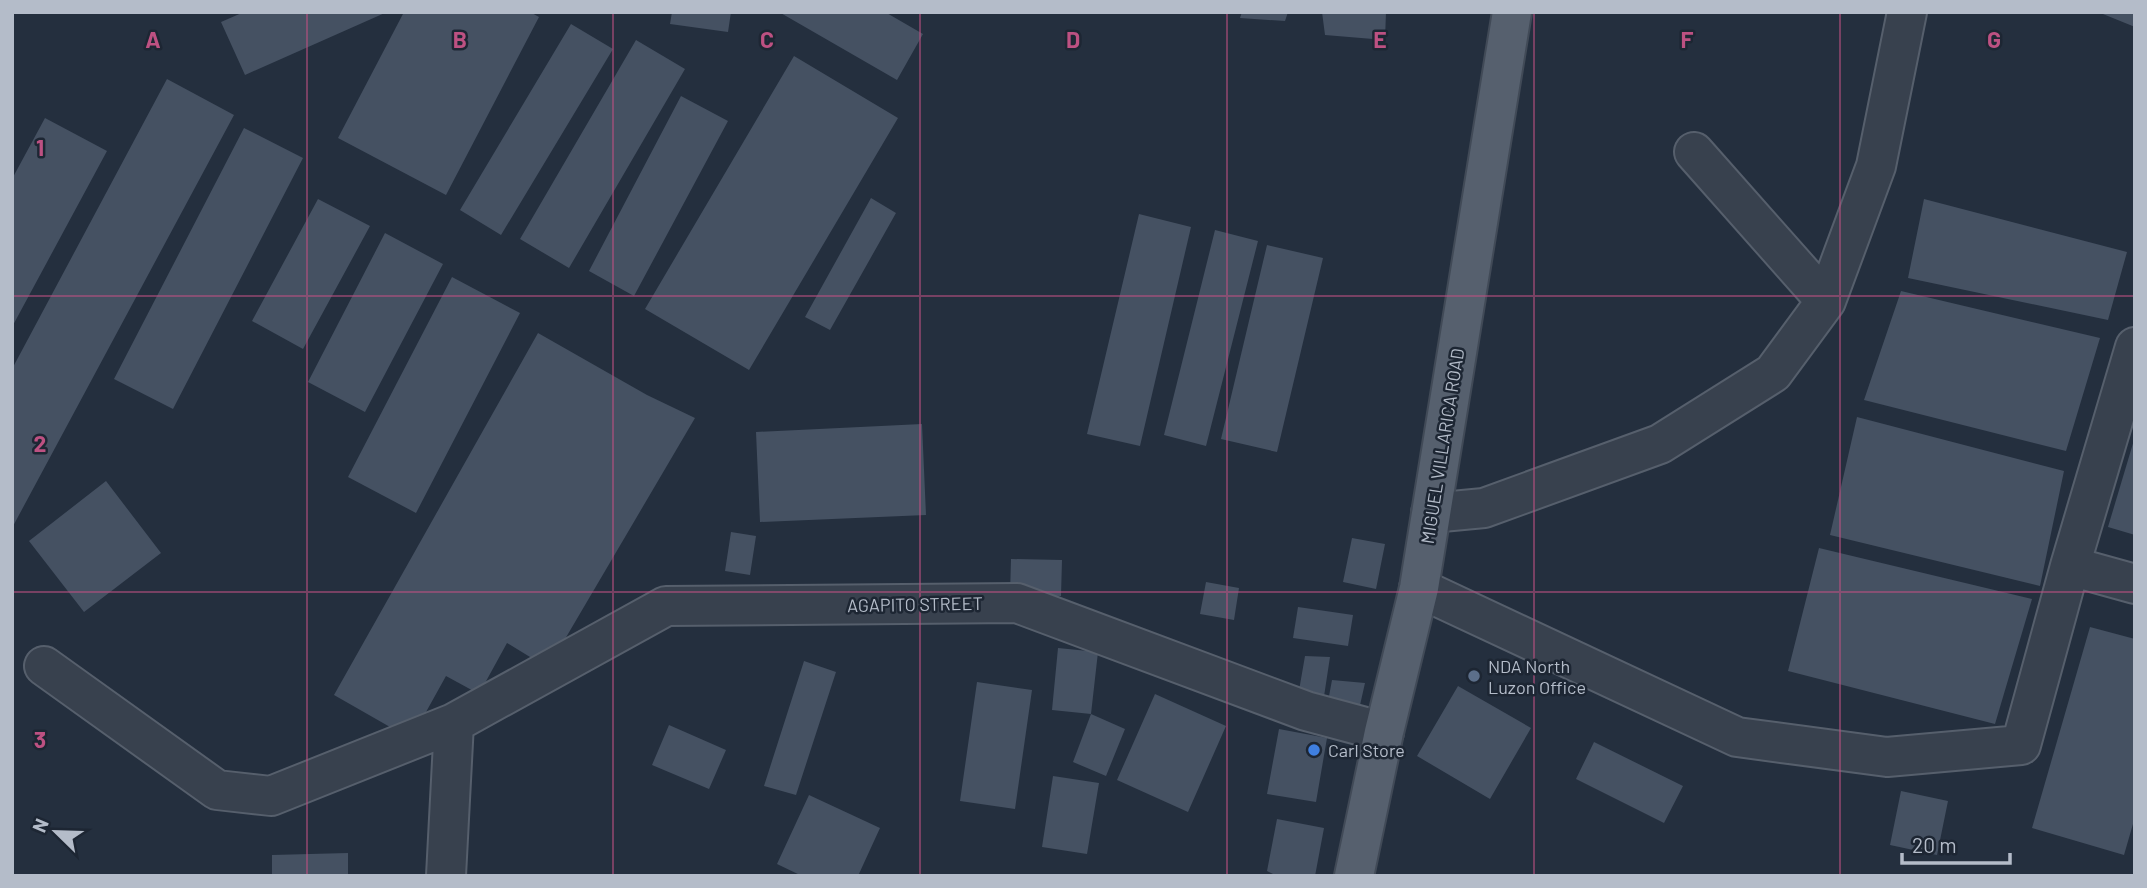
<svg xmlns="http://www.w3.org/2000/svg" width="2147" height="888" font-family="Barlow,sans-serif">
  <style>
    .building { fill: #455162 }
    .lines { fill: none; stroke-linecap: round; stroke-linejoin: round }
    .minor-casing { stroke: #565f6c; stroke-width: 42 }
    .major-casing { stroke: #414a57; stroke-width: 42 }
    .minor { stroke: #38414e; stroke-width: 38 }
    .major { stroke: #56606e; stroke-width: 38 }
    .grid { fill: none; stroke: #bd5182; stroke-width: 2; stroke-opacity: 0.55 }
    .service-dot { fill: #5c6f8a; stroke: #1d2633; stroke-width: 2.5 }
    .shop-dot { fill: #3f7fe0; stroke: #1d2633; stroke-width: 2.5 }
    .labels { text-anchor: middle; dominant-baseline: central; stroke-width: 5; stroke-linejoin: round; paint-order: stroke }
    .street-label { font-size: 18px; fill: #b4bcc9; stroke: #1d2633 }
    .poi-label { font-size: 18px; fill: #b4bcc9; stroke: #1d2633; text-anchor: start }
    .grid-label { font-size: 23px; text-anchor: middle; font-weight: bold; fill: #bd5182; stroke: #1d2633; stroke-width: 5; stroke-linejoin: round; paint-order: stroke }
  </style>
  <rect width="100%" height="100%" fill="#242f3e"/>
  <path class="building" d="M244 12H387L245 75 221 22Z
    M404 12H530L539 17 446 195 338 138Z
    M672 12H731L728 32 670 24Z
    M779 12H885L923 34 897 80Z
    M1242 12H1288L1285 21 1240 18Z
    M1322 12H1386L1385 40 1325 35Z
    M2098 12H2135V27Z
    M571 24 613 49 501 235 460 210Z
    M636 40 685 69 569 268 520 239Z
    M794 56 898 118 749 370 645 309Z
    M167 79 234 115 12 528V369Z
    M681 96 728 121 634 296 589 271Z
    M45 118 107 151 12 327V179Z
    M244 128 303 158 173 409 114 379Z
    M871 198 896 213 830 330 805 317Z
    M318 199 370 226 303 349 252 321Z
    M1924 199 2127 252 2108 320 1908 278Z
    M1139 214 1191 227 1140 446 1087 434Z
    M1215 230 1258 241 1206 446 1164 435Z
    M385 233 443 264 365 412 308 382Z
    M1267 245 1323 258 1277 452 1221 439Z
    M452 277 520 313 416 513 348 477Z
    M1901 291 2100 338 2066 451 1864 400Z
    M538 333 647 395 695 418 548 668 507 643 479 694 446 676 411 739 334 695Z
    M1857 417 2064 471 2040 586 1830 535Z
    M922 424 926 515 760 522 756 432Z
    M2134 440H2135V535L2108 527Z
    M106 481 161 553 84 612 29 541Z
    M731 532 756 536 750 575 725 571Z
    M1352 538 1385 544 1376 589 1343 582Z
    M1819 548 2032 599 1995 724 1788 671Z
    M1011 559 1062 560 1061 596 1010 595Z
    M1206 582 1239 588 1234 620 1200 614Z
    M1298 607 1353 615 1348 646 1293 638Z
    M2090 627 2135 639V817L2124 855 2032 828Z
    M1058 648 1098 652 1091 714 1125 729 1106 776 1073 762 1091 714 1052 710Z
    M1305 656 1330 657 1323 703 1297 702Z
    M804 661 836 672 796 795 764 786Z
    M1332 680 1365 683 1358 714 1327 707Z
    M977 682 1032 690 1015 809 960 801Z
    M1458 686 1531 728 1490 799 1417 756Z
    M1155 694 1226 726 1188 812 1117 780Z
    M669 725 726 750 709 789 652 765Z
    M1279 729 1327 738 1316 802 1267 794Z
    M1594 742 1683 786 1664 823 1576 779Z
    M1053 776 1099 783 1087 854 1042 847Z
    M1901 791 1948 801 1937 855 1890 845Z
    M809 795 880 828 858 876H802L777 864Z
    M1277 819 1324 828 1315 876H1277L1267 871Z
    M348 853V876H272V855Z"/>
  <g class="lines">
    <defs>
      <path id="minor" d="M1694 152 1826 301
        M1431 513 1484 508 1660 444 1773 373 1826 301 1876 166 1907 12
        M2070 566 2135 584
        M1419 588 1737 737 1887 757 2021 745 2070 566 2135 347
        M44 666 217 790 271 796 454 723 666 606 1017 603 1306 711 1384 732
        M446 876 454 723"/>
      <path id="major" d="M1354 876 1384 732 1419 588 1512 12"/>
    </defs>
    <use href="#minor" class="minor-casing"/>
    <use href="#major" class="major-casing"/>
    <use href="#minor" class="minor"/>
    <use href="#major" class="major"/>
  </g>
  <path class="grid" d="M307 12V876M613 12V876M920 12V876M1227 12V876M1534 12V876M1840 12V876M12 296H2135M12 592H2135"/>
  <circle class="service-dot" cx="1474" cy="676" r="7"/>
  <circle class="shop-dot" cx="1314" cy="750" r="7"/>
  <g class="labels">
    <g class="street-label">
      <text transform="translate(1442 446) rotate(-81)">MIGUEL VILLARICA ROAD</text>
      <text transform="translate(915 604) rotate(-1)">AGAPITO STREET</text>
    </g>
    <g class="poi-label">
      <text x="1488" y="666">NDA North<tspan x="1488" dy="21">Luzon Office</tspan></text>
      <text x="1328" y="750">Carl Store</text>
    </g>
  </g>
  <g class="grid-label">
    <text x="153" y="48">A</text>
    <text x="460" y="48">B</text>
    <text x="767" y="48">C</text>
    <text x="1073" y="48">D</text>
    <text x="1380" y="48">E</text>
    <text x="1687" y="48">F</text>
    <text x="1994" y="48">G</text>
    <text x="40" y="156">1</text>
    <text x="40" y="452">2</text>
    <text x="40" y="748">3</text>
  </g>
  <rect width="2147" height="888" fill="none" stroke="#b4bcc9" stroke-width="28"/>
  <g transform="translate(56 832) rotate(293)" stroke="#1d2633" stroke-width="5" paint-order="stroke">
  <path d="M0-5L12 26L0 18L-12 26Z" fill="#b4bcc9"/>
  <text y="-10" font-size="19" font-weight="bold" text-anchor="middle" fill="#b4bcc9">N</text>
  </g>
  <path d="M1902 853v10h108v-10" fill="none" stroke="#b4bcc9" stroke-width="3.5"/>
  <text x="1912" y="853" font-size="21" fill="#b4bcc9" stroke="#1d2633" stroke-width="5" paint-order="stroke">20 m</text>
</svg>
